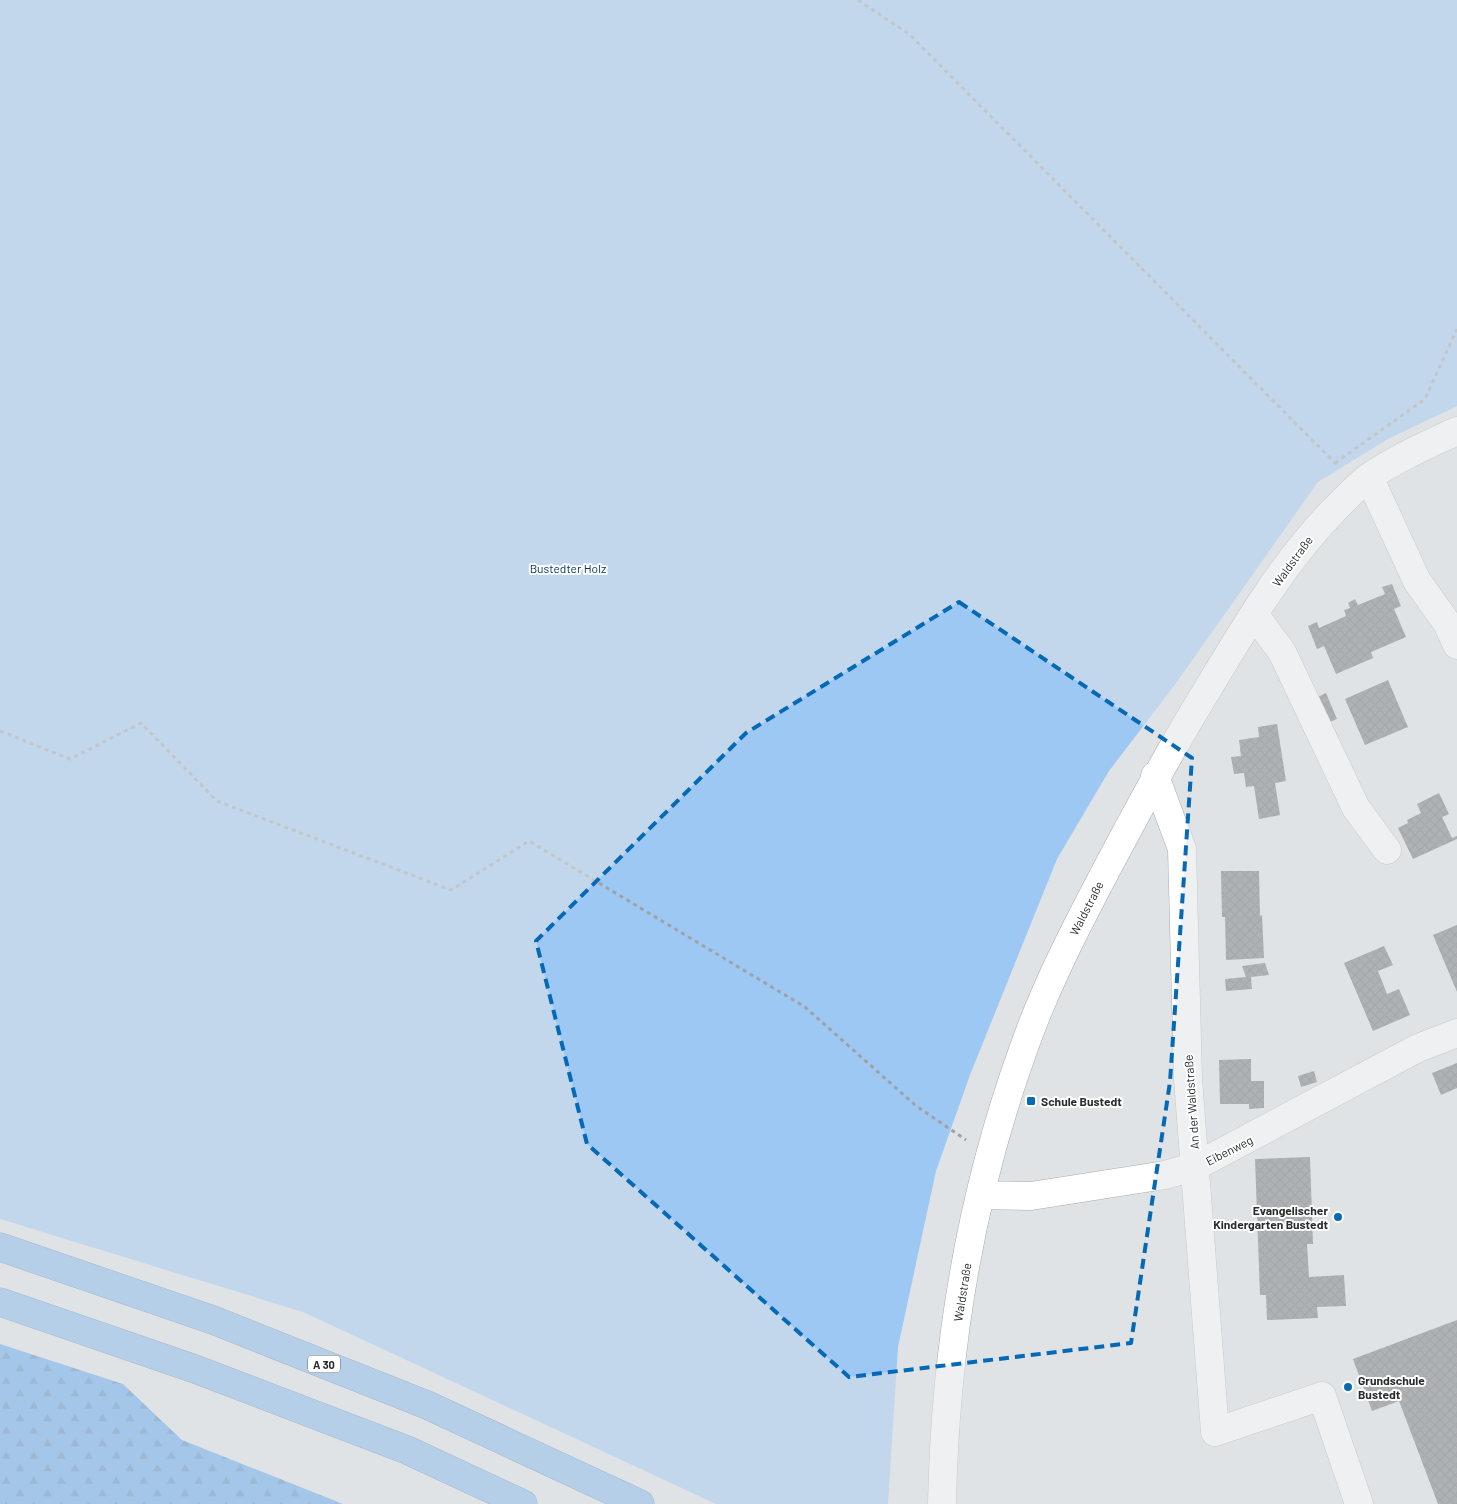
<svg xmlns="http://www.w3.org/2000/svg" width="1457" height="1504" font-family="Barlow,sans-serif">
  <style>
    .forest { fill: url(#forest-firs) }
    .park { fill: #9ec8f4 }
    .building { fill: url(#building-cross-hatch) }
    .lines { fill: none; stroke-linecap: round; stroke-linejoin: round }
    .minor-casing { stroke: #a9abae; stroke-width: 29 }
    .highway-casing { stroke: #6386aa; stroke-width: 29 }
    .path { stroke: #a0a2a5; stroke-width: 3; stroke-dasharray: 4 4; stroke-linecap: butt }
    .minor { stroke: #fff; stroke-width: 28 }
    .highway { stroke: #81b6ed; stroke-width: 28 }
    .marked { fill: none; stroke: #0669b5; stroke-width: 4; stroke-dasharray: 10 6; stroke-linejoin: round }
    .poi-dot { fill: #0669b5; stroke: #fff; stroke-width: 2 }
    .labels { text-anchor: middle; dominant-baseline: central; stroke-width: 4; stroke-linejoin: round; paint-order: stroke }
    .shield { fill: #fff; stroke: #6b6b6c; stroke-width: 1 }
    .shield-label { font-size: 11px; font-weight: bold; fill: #2b2c2d }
    .street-label { font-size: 12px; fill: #2b2c2d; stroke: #fff }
    .park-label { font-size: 12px; fill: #003764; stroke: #fff }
    .poi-label { font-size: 12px; font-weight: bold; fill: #2b2c2d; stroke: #fff; text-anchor: start }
  </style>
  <defs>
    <pattern id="forest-firs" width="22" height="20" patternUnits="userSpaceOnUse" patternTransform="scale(1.25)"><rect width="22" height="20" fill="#5ba2ea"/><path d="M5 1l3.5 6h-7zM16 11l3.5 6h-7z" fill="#4b84be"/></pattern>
    <pattern id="building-cross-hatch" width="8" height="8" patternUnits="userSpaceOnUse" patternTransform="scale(1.25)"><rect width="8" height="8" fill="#737578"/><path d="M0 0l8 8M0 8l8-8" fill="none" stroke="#5f6063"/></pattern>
  </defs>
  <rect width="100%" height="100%" fill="#e0e3e6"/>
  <path class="forest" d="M0 1344 123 1384 182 1440 343 1504H0Z"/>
  <path class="park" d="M0 0H1457V406L1388 439 1318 482 1174 686 1109 771 1057 859 970 1075 936 1171 898 1347 888 1504H716L303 1312 0 1219Z"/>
  <path class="building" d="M1392 584 1401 606 1394 609 1406 637 1371 652 1373 658 1336 674 1324 646 1317 649 1308 626 1317 622 1319 628 1346 616 1344 610 1350 608 1348 603 1355 599 1358 605 1385 594 1382 587Z
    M1388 680 1408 727 1365 745 1345 699Z
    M1326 693 1337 719 1323 725 1311 700Z
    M1277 724 1286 781 1275 783 1280 815 1259 819 1254 786 1246 787 1244 773 1234 774 1231 757 1241 756 1239 740 1259 737 1258 727Z
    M1439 793 1449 814 1442 817 1452 838 1457 836V839L1413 859 1398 828 1408 823 1407 820 1421 813 1417 804Z
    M1221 871H1259L1260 916 1262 915 1264 958 1226 960 1225 917H1222Z
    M1457 925V992L1433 935Z
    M1384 946 1393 965 1378 971 1387 994 1399 989 1410 1015 1373 1031 1344 963Z
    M1265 963 1269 975 1251 977 1252 989 1226 991 1225 979 1246 977 1242 966Z
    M1251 1059V1081H1264V1108L1249 1109V1104H1220L1219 1060Z
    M1457 1063V1088L1441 1095 1432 1073Z
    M1314 1071 1317 1082 1301 1087 1298 1076Z
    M1310 1157 1313 1244H1307L1309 1277 1344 1275 1346 1306 1317 1307 1318 1318 1267 1320 1266 1295H1260L1255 1159Z
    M1457 1320V1504H1438L1399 1401 1372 1411 1353 1359Z"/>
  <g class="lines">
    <defs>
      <path id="minor" d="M1369 477 1417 581 1447 623 1457 645
        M1254 614 1282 652 1356 808 1387 850
        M1155 776 1182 849 1188 1079 1215 1432 1322 1396 1359 1504
        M980 1195 1031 1196 1165 1175 1196 1166 1418 1048 1457 1033
        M942 1504C945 1351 970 1198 1022 1053 1043 992 1072 935 1102 878 1132 821 1162 765 1195 710 1237 641 1277 569 1333 511 1345 499 1356 487 1369 477 1397 458 1427 445 1457 431"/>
      <path id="highway" d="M0 1247 213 1320 427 1405 640 1504
        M0 1302 195 1369 407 1450 523 1504"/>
    </defs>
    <use href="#minor" class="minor-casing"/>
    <use href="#highway" class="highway-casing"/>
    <path class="path" d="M858 0 909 34 1338 466
      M1335 463 1425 399 1457 329
      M0 731 70 759 141 723 217 801 451 890 529 841 805 1007 915 1105 966 1140"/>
    <use href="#minor" class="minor"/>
    <use href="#highway" class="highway"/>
  </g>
  <path d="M0 0H1457V1504H0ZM959 602 1192 758 1170 1082 1131 1343 849 1377 587 1144 536 941 746 733Z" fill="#e0e3e6" fill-opacity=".55" fill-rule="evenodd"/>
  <path class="marked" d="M959 602 1192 758 1170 1082 1131 1343 849 1377 587 1144 536 941 746 733Z"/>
  <g class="poi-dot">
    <rect x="1026" y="1096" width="10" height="10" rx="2.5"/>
    <circle cx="1338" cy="1217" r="5"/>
    <circle cx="1348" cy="1387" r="5"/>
  </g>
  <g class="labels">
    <rect class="shield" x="308" y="1355.5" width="32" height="17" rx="4"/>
    <g class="shield-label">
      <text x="324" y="1364">A 30</text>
    </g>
    <g class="street-label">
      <text transform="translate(1292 561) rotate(-54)">Waldstraße</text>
      <text transform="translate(1086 908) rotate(-63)">Waldstraße</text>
      <text transform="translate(1191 1102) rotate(-94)">An der Waldstraße</text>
      <text transform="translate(1229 1150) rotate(-27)">Eibenweg</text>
      <text transform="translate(962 1292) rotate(-81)">Waldstraße</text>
    </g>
    <g class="park-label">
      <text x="568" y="568">Bustedter Holz</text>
    </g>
    <g class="poi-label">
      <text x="1041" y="1101">Schule Bustedt</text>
      <text x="1328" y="1210" text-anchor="end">Evangelischer<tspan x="1328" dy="14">Kindergarten Bustedt</tspan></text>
      <text x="1358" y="1380">Grundschule<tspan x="1358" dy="14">Bustedt</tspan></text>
    </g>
  </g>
</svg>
